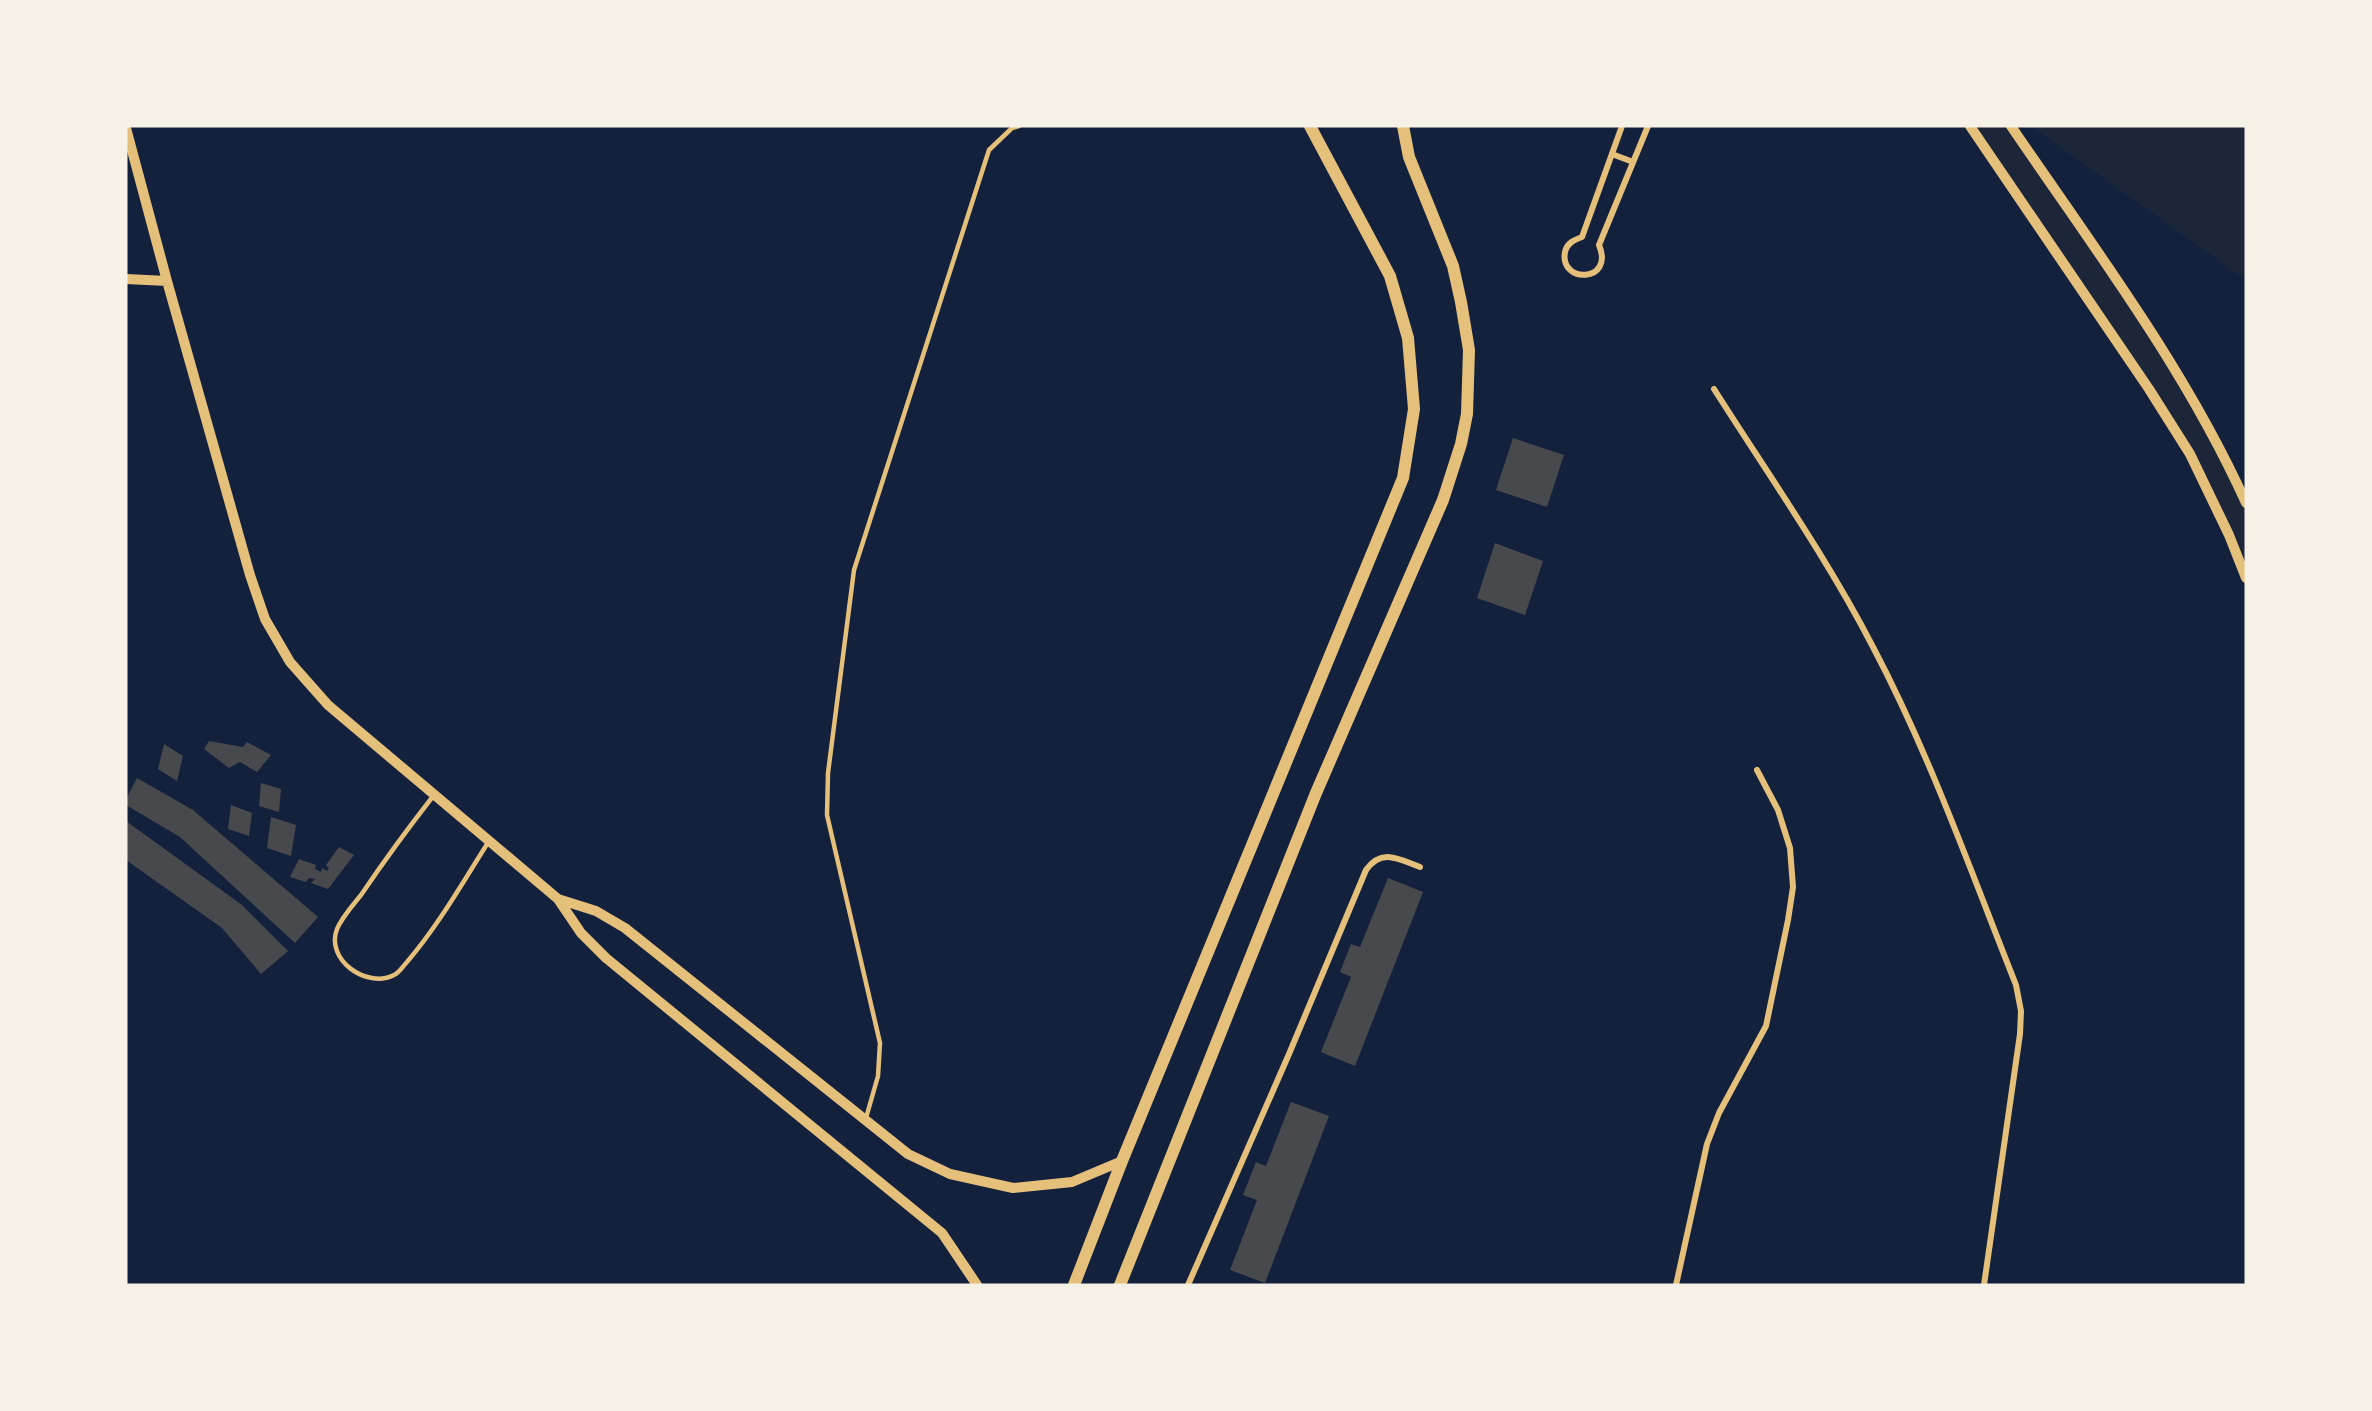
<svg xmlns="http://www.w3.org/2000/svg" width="2372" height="1411" font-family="'Public Sans',sans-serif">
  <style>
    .green { fill: #1d2539 }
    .building { fill: #48494c }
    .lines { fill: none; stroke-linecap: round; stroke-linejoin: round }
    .service { stroke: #e5c07b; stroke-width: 4.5 }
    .minor { stroke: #e5c07b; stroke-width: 6 }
    .tertiary { stroke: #e5c07b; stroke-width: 10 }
    .secondary { stroke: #e5c07b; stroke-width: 12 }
  </style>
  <rect width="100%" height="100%" fill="#14213d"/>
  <path class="green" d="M1969 126H2011L2178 373 2246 503V578L2190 454Z
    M2032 126H2246V280L2031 126Z"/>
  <path class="building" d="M1513 438 1564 455 1547 507 1496 490Z
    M1495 543 1543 561 1525 615 1477 598Z
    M209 741 243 747 247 742 271 755 257 772 240 762 229 768 204 749Z
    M164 744 183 756 177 781 158 769Z
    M137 778 193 810 318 917 295 943 180 837 126 805V799Z
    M261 783 281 789 279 812 259 806Z
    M231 805 252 813 249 836 228 829Z
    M271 817 296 825 291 856 267 848Z
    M126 821 242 905 288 951 261 974 222 928 126 860Z
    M339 847 354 855 328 889 311 883 315 879 309 878 306 882 290 877 299 859 316 865 315 869 321 872 322 868 327 871 329 868 326 865Z
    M1388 878 1423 892 1355 1066 1321 1052 1351 977 1340 972 1351 944 1360 947Z
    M1291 1102 1329 1116 1265 1283 1230 1270 1257 1200 1243 1195 1256 1162 1266 1166Z"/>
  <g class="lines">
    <path class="service" d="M434 795C409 827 384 861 361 895 353 905 342 917 337 929 325 960 367 989 394 975 399 973 403 966 407 962 438 926 463 882 489 841
      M866 1118 878 1076 880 1043 827 815 828 773 854 570 989 150 1012 128 1019 126"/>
    <path class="minor" d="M1622 126 1582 237C1574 240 1567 243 1565 252 1559 284 1615 283 1599 245L1648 126
      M1612 154 1633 162
      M1714 389C1768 474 1827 558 1873 647 1930 755 1971 872 2016 985L2021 1011 2020 1034 1984 1285
      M1188 1285 1289 1054 1366 870C1382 848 1398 859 1420 867
      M1676 1285 1707 1144 1719 1113 1766 1026 1788 920 1793 887 1790 848 1778 810 1757 770"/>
    <path class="tertiary" d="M1970 126 2149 389 2190 454 2229 535 2246 578
      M2011 126C2094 248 2185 368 2246 503
      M126 128 167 281 250 575 265 619 290 662 328 705 558 899 581 933 606 958 942 1233 977 1285
      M126 279 167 281
      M558 899 596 911 625 928 908 1154 950 1174 1013 1188 1072 1182 1122 1161"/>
    <path class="secondary" d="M1074 1285 1122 1161 1403 478 1414 409 1408 338 1390 276 1310 126
      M1120 1285 1316 793 1443 500 1461 444 1467 414 1469 350 1461 302 1453 266 1409 157 1403 126"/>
  </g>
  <rect width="2372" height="1411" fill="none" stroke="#f6f1e7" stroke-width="255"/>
</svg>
